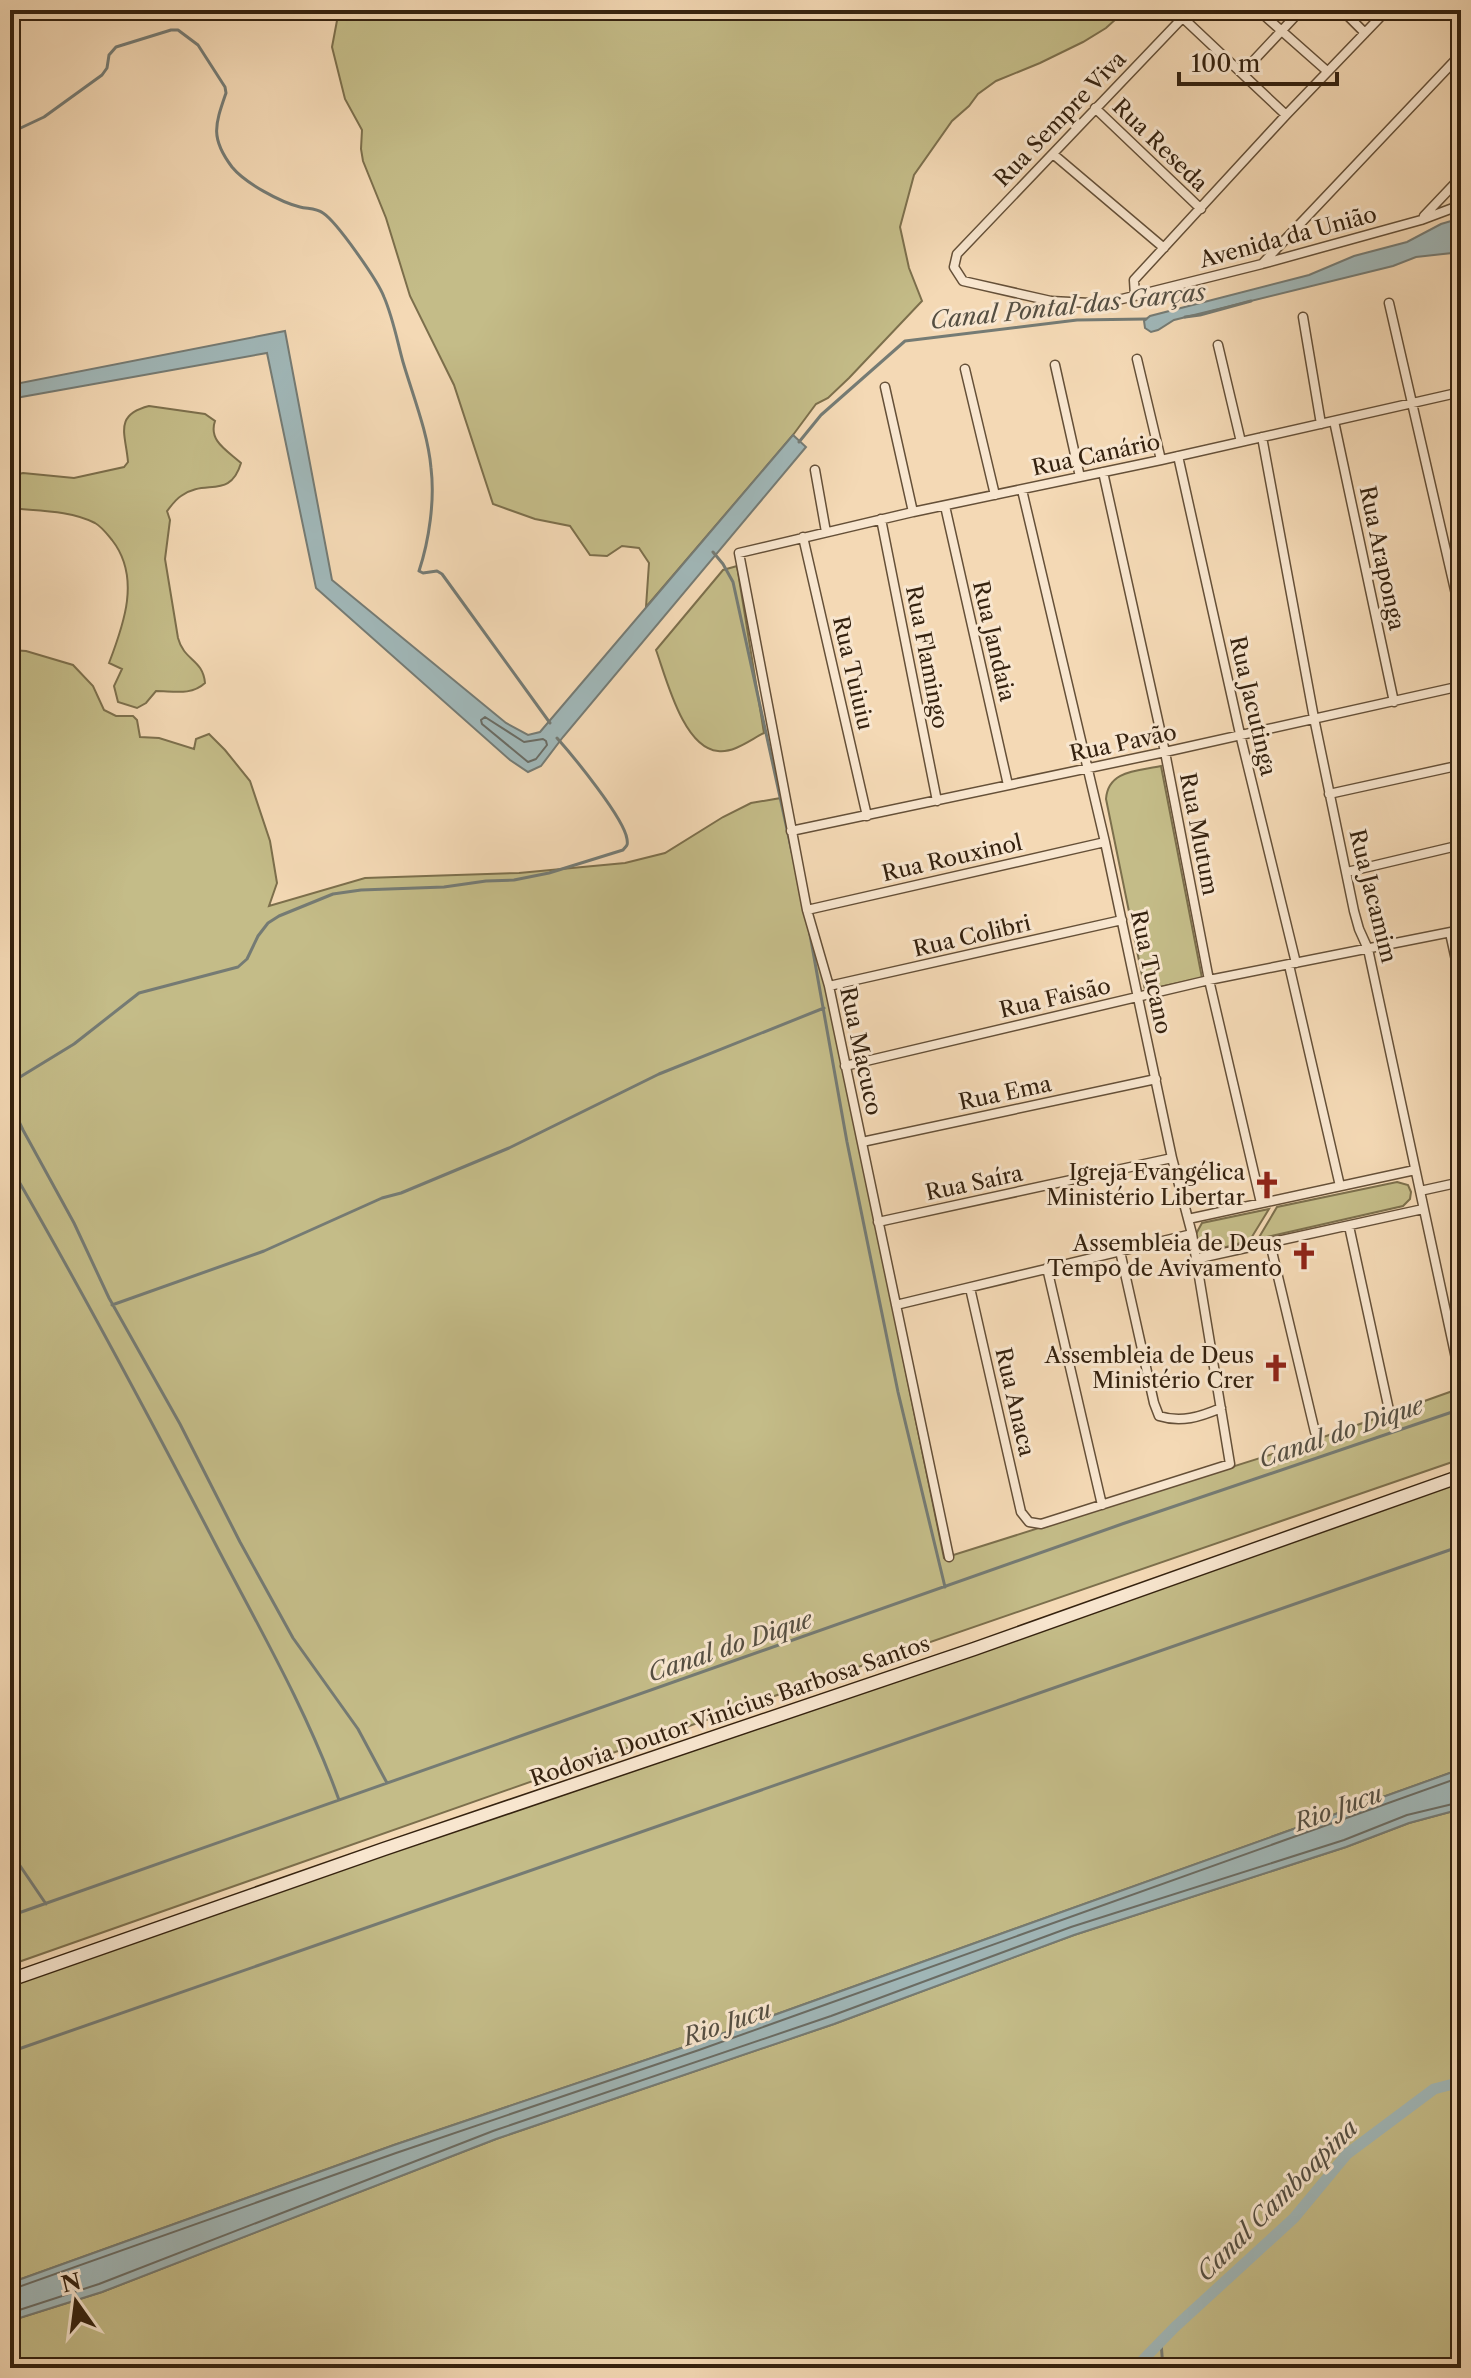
<svg xmlns="http://www.w3.org/2000/svg" width="1471" height="2378" font-family="'Libre Caslon Text',serif">
  <style>
    .green { fill: #c4bc88; stroke: #7c6f4c; stroke-width: 2 }
    .water { fill: #a0b7b8; stroke: #757b74; stroke-width: 2 }
    .lines { fill: none; stroke-linecap: round; stroke-linejoin: round }
    .shore { stroke: #6a6c64; stroke-width: 2 }
    .stream { stroke: #757b74; stroke-width: 3 }
    .canal { stroke: #a0b7b8; stroke-width: 11 }
    .street-casing { stroke: #655038; stroke-width: 11 }
    .secondary-casing { stroke: #35220f; stroke-width: 15 }
    .street { stroke: #f8e6cf; stroke-width: 8 }
    .secondary { stroke: #f8e6cf; stroke-width: 12 }
    .labels { text-anchor: middle; dominant-baseline: central; stroke-width: 6; stroke-linejoin: round; paint-order: stroke }
    .street-label { font-size: 22px; fill: #35220f; stroke: #f8e6cf }
    .poi-label { font-size: 22px; fill: #35220f; stroke: #f8e6cf; text-anchor: end }
    .water-label { font-size: 24px; font-style: italic; fill: #554f42; stroke: #f8e6cf }
  </style>
  <rect width="100%" height="100%" fill="#f4d9b5"/>
  <filter id="stains"><feTurbulence type="fractalNoise" baseFrequency=".0025" numOctaves="4"/><feColorMatrix values="0 0 0 0 .2 0 0 0 0 .09 0 0 0 0 .02 0 0 0 .5 -.17"/></filter>
  <radialGradient id="worn" r=".72"><stop offset=".6" stop-color="#630" stop-opacity="0"/><stop offset="1" stop-color="#630" stop-opacity=".3"/></radialGradient>
  <path class="green" d="M339 10H1126L1106 28 1083 42 1040 63 996 81 978 94 969 106 952 121 914 175 900 227 909 268 922 301 849 378 828 398 816 404 793 435 646 607 649 563 639 548 622 546 607 556 590 555 570 526 535 519 493 504 454 385 410 296 386 218 363 161 361 149 362 130 345 99 332 47Z
    M149 406 205 414 215 421C208 441 228 451 241 463 230 500 205 478 181 496 176 499 171 506 167 511L170 520 165 559 178 638C184 661 203 659 205 683 191 696 173 691 156 691L146 703 137 708 118 702 114 686 122 669 109 663C124 624 141 577 112 540 107 534 102 527 95 523 70 510 37 511 10 508V476L23 473 74 478 124 467 128 462C126 435 113 415 149 406Z
    M737 566 764 733C750 740 734 753 718 751 683 748 666 677 656 650L723 570Z
    M10 650 26 651 73 665 93 686 104 710 116 716H133L137 720 140 737 159 738 194 749 196 739 209 734 225 750 250 781 270 841 277 883 269 906 365 878 519 873 625 863 665 853 723 817 751 803 781 798 815 927 944 1558 1301 1445 1461 1388V1459L800 1687 10 1965Z
    M1161 766 1202 978 1145 990 1106 799C1108 770 1138 771 1161 766Z
    M1397 1182 1408 1185 1411 1192 1410 1199 1403 1206 1258 1239 1277 1207Z
    M1269 1209 1250 1240C1232 1245 1201 1260 1196 1234L1202 1223Z
    M1461 1478V1769L696 2043 394 2145 10 2283V1984Z
    M1461 1809V2368H10V2321L102 2292 496 2139 834 2024 1074 1935 1346 1847 1409 1823Z"/>
  <path class="water" d="M1461 218V252L1416 257 1393 266 1174 320 1158 330 1151 332 1145 328 1144 321 1150 316 1309 275 1354 256 1407 242 1441 224Z
    M285 331 332 580 506 723 528 735 540 732 793 435 806 447 563 737 541 766 528 772 510 760 316 588 267 353 10 399V385Z
    M1461 1769V1809L1409 1823 1346 1847 1074 1935 834 2024 496 2139 102 2292 10 2321V2283L394 2145 696 2043Z"/>
  <g class="lines">
    <path class="shore" d="M485 717 524 742 543 739 546 741 547 745 536 759 528 762 482 724 481 720Z
      M10 2290 396 2153 699 2050 1461 1777
      M10 2313 99 2284 493 2131 831 2016 1071 1927 1344 1840 1407 1815 1461 1802"/>
    <path class="stream" d="M10 133 44 117 102 75 107 68 109 55 116 47 171 30H178L198 45 225 87 226 93C215 125 210 138 232 167 245 183 280 202 300 207 308 209 316 208 323 213 337 222 378 281 384 297 393 318 397 340 403 362 413 396 428 433 431 468 435 500 429 541 419 571L423 573 437 571 442 574 550 723
      M1185 317 1200 315 1251 301
      M799 442 821 415 905 341 1077 320 1146 319
      M713 552 723 564 733 582 792 852
      M809 929 847 1142 898 1392 945 1587
      M10 1093 11 1087 20 1077 74 1044 139 993 238 967 247 959 258 936 268 923 279 916 333 894 361 890 444 887 486 881 514 880 549 873 623 850C627 845 628 846 627 839 624 818 573 756 557 738
      M10 1096 13 1109 23 1130 74 1223 109 1298 180 1424 240 1542 293 1638 358 1729 387 1783
      M10 1166C83 1292 151 1420 218 1549 261 1631 308 1713 339 1800
      M112 1305 264 1251 382 1198 401 1193 509 1148 659 1074 824 1008
      M10 1851 46 1904
      M10 1916 1122 1524 1461 1409
      M10 2052 1461 1546
      M1161 2342 1163 2368"/>
    <path class="canal" d="M1135 2368 1175 2327 1294 2218 1347 2154 1434 2089 1461 2082"/>
    <defs>
      <path id="street" d="M1190 10 957 254 954 267 963 281 1051 301 1090 303 1114 301 1262 264 1421 220 1461 205
        M1258 10 1327 71
        M1342 10 1365 33
        M1183 18 1286 115
        M1242 73 1301 10
        M1095 108 1201 209
        M1053 154 1164 248
        M1424 216 1461 177
        M1263 263 1461 54
        M1135 296 1134 280 1286 115 1387 10
        M1389 303 1461 616
        M1303 317 1321 424
        M1218 345 1241 442
        M1137 359 1161 460
        M1055 365 1080 477
        M965 369 995 495
        M885 387 913 512
        M1334 421 1394 702
        M1262 437 1314 718 1354 911 1359 929 1368 949 1457 1363
        M1178 456 1240 734 1296 963
        M815 470 826 532
        M1103 472 1165 752 1209 980 1261 1203
        M945 506 1008 785
        M881 519 937 801
        M803 537 867 816
        M1329 794 1461 765
        M791 831 1165 752 1461 686
        M1347 872 1461 845
        M807 910 1105 842
        M1450 933 1461 983
        M1289 965 1340 1186
        M829 986 1122 920
        M845 1066 1209 980 1461 930
        M862 1142 1156 1079
        M1420 1191 1461 1182
        M1188 1219 1415 1170
        M878 1222 1172 1158
        M1349 1226 1389 1410
        M1270 1243 1315 1432
        M1120 1251 1154 1403 1159 1416C1181 1423 1200 1417 1221 1408
        M1196 1259 1423 1209
        M1047 1268 1102 1505
        M970 1288 1021 1512 1029 1522 1041 1524 1230 1464 1192 1234 1172 1158 1105 842 1022 490
        M896 1305 1192 1234
        M949 1557 829 986 807 910 739 553 913 512 1161 460 1461 392"/>
      <path id="secondary" d="M10 1980 384 1849 974 1649 1461 1476"/>
    </defs>
    <use href="#street" class="street-casing"/>
    <use href="#secondary" class="secondary-casing"/>
    <use href="#street" class="street"/>
    <use href="#secondary" class="secondary"/>
  </g>
  <defs>
    <symbol id="church-bare" viewBox="-9 -9 18 18"><path d="M-1.2-6h2.4v3.5h3.3v2.4h-3.3V6h-2.4V-.1h-3.3v-2.4h3.3Z" fill="#8f2418" stroke="#f8e6cf" stroke-width="2.5" paint-order="stroke"/></symbol>
  </defs>
  <g fill-rule="evenodd">
    <use href="#church-bare" x="1247" y="1165" width="40" height="40"/>
    <use href="#church-bare" x="1284" y="1236" width="40" height="40"/>
    <use href="#church-bare" x="1256" y="1348" width="40" height="40"/>
  </g>
  <g class="labels">
    <g class="street-label">
      <text transform="translate(1060 119) rotate(-46)">Rua Sempre Viva</text>
      <text transform="translate(1160 145) rotate(44)">Rua Reseda</text>
      <text transform="translate(1288 237) rotate(-15)">Avenida da União</text>
      <text transform="translate(1096 455) rotate(-12)">Rua Canário</text>
      <text transform="translate(1382 558) rotate(78)">Rua Araponga</text>
      <text transform="translate(994 641) rotate(77)">Rua Jandaia</text>
      <text transform="translate(927 657) rotate(79)">Rua Flamingo</text>
      <text transform="translate(853 673) rotate(77)">Rua Tuiuiu</text>
      <text transform="translate(1253 706) rotate(77)">Rua Jacutinga</text>
      <text transform="translate(1123 743) rotate(-12)">Rua Pavão</text>
      <text transform="translate(1199 834) rotate(79)">Rua Mutum</text>
      <text transform="translate(952 858) rotate(-13)">Rua Rouxinol</text>
      <text transform="translate(1373 896) rotate(76)">Rua Jacamim</text>
      <text transform="translate(972 936) rotate(-13)">Rua Colibri</text>
      <text transform="translate(1151 972) rotate(78)">Rua Tucano</text>
      <text transform="translate(1055 998) rotate(-13)">Rua Faisão</text>
      <text transform="translate(861 1051) rotate(78)">Rua Macuco</text>
      <text transform="translate(1005 1093) rotate(-12)">Rua Ema</text>
      <text transform="translate(974 1183) rotate(-12)">Rua Saíra</text>
      <text transform="translate(1015 1402) rotate(77)">Rua Anaca</text>
      <text transform="translate(730 1711) rotate(-19)">Rodovia Doutor Vinícius Barbosa Santos</text>
    </g>
    <g class="poi-label">
      <text x="1245" y="1172">Igreja Evangélica<tspan x="1245" dy="25">Ministério Libertar</tspan></text>
      <text x="1282" y="1243">Assembleia de Deus<tspan x="1282" dy="25">Tempo de Avivamento</tspan></text>
      <text x="1254" y="1355">Assembleia de Deus<tspan x="1254" dy="25">Ministério Crer</tspan></text>
    </g>
    <g class="water-label">
      <text transform="translate(1068 306) rotate(-6)">Canal Pontal das Garças</text>
      <text transform="translate(1341 1432) rotate(-19)">Canal do Dique</text>
      <text transform="translate(730 1646) rotate(-19)">Canal do Dique</text>
      <text transform="translate(1338 1808) rotate(-20)">Rio Jucu</text>
      <text transform="translate(727 2023) rotate(-19)">Rio Jucu</text>
      <text transform="translate(1277 2200) rotate(-45)">Canal Camboapina</text>
    </g>
  </g>
  <rect width="1471" height="2378" fill="none" stroke="#f4d9b5" stroke-width="40"/>
  <rect x="12" y="12" width="1447" height="2354" fill="none" stroke="#35220f" stroke-width="4"/>
  <rect x="20" y="20" width="1431" height="2338" fill="none" stroke="#35220f" stroke-width="2"/>
  <g transform="translate(76 2302) rotate(346)" stroke="#f8e6cf" stroke-width="6" paint-order="stroke">
  <path d="M0-6L14 30L0 20L-14 30Z" fill="#35220f"/>
  <text y="-12" font-size="22" font-weight="bold" text-anchor="middle" fill="#35220f">N</text>
  </g>
  <path d="M1179 72v12h158v-12" fill="none" stroke="#35220f" stroke-width="4"/>
  <text x="1191" y="72" font-size="24" fill="#35220f" stroke="#f8e6cf" stroke-width="6" paint-order="stroke">100 m</text>
  <rect width="100%" height="100%" filter="url(#stains)"/>
  <rect width="100%" height="100%" fill="url(#worn)"/>
</svg>
